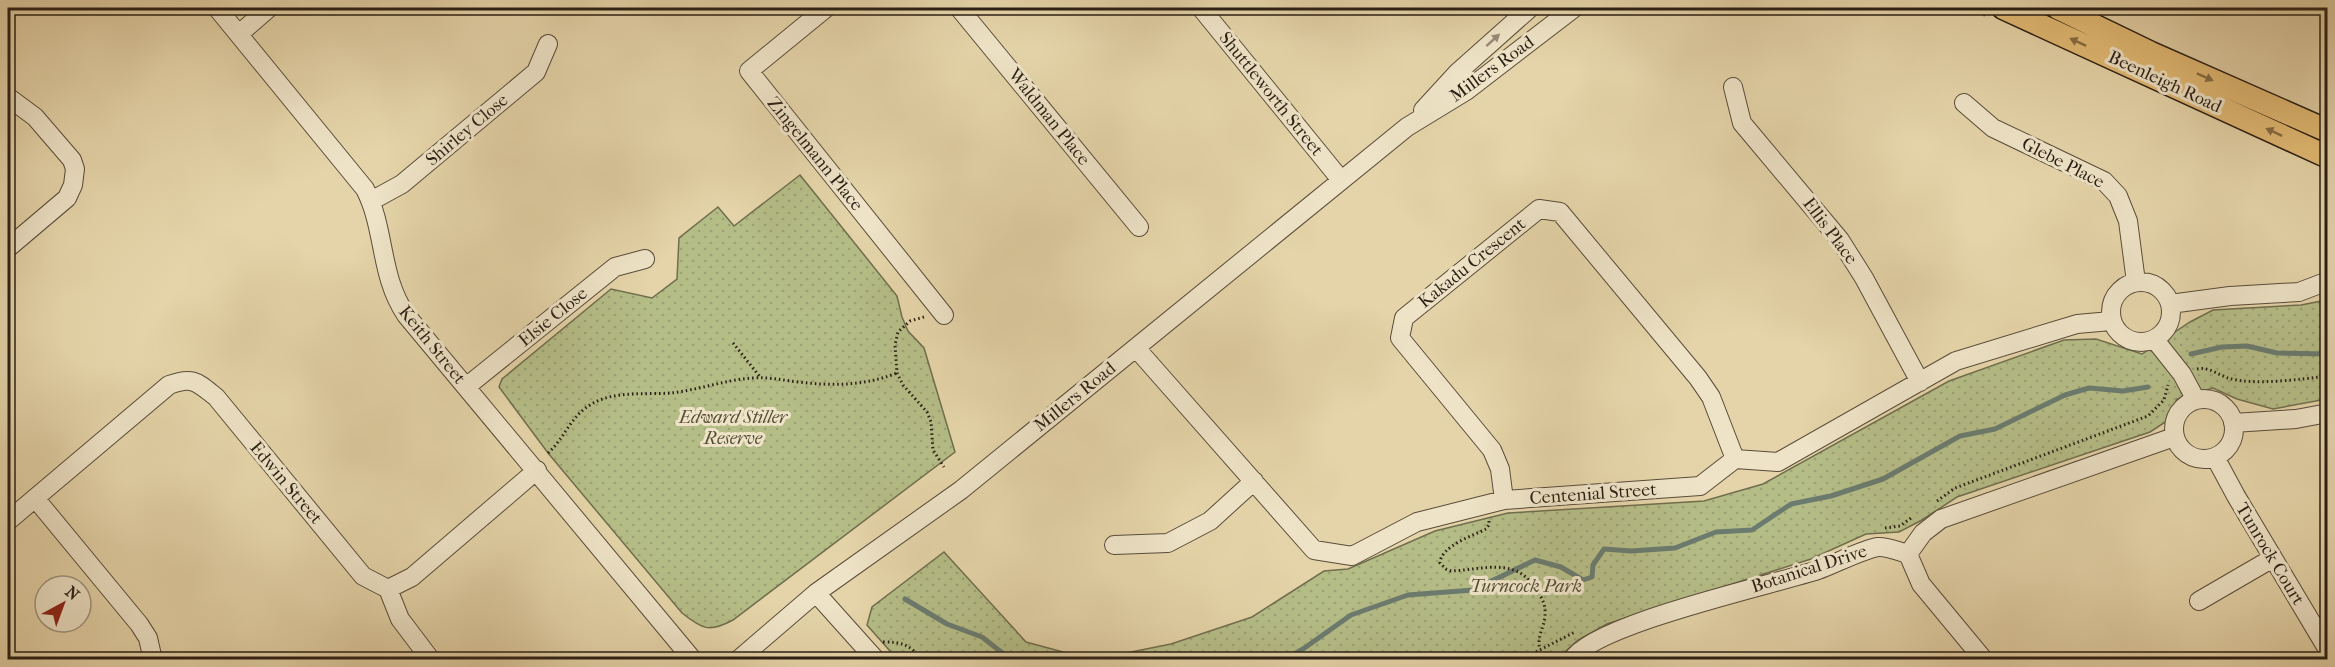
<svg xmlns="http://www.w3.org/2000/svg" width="2335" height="667" font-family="'IM FELL French Canon',serif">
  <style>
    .grass { fill: url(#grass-dots); stroke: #706e4e; stroke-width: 1.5 }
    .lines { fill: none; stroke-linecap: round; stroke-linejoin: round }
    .stream { stroke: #6b7b6f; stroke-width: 5 }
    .minor-casing { stroke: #594c3a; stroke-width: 20 }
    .major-casing { stroke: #2a1f15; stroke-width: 25 }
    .path { stroke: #2a1f15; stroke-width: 3; stroke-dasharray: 1.5 3; stroke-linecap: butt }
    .minor { stroke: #eee3c7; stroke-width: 18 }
    .major { stroke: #e2ba74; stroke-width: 22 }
    .oneway { fill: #968b77 }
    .oneway2 { fill: #866c44 }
    .labels { text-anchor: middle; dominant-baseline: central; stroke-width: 6; stroke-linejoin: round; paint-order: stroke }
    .street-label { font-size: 18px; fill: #2a1f15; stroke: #eee3c7 }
    .park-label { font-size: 18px; font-style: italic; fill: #544e37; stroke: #eee3c7 }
  </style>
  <defs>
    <pattern id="grass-dots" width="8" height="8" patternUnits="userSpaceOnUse" patternTransform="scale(1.5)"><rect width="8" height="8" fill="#b5bd87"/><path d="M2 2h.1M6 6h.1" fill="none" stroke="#9ca274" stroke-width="1.8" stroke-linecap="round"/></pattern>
  </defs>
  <rect width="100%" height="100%" fill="#e5d4a9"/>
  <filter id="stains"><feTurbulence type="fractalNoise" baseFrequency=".00333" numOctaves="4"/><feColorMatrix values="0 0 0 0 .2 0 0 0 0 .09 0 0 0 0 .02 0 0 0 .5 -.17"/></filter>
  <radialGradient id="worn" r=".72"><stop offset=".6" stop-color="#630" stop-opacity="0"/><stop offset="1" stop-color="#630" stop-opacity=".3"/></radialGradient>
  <path class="grass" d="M800 175 897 296 902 317 908 331 924 348 955 452 733 620C709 633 702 629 682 613L548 453 499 387 502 379 611 289 652 298 677 279 679 238 718 207 734 226Z
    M2327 300V399L2273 409 2237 399 2213 388 2177 399 2170 419 2150 432 1957 497 1922 520 1899 532 1866 534 1811 559 1607 624 1578 640 1557 659 1091 660 1171 644 1252 617 1324 571 1348 569 1435 531 1508 513 1704 501 1763 484 1949 381 2064 340 2096 339 2142 354 2190 322 2213 310 2301 305Z
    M944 552 1026 642 1089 659H897L867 625 872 607Z"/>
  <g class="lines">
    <path class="stream" d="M2191 354 2222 347 2247 346 2277 353 2328 354
      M905 599 947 624 982 637 1005 655 1006 660
      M1283 660 1303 649 1351 615 1408 595 1473 590 1535 560 1561 567 1583 580 1592 577 1593 565 1604 549 1631 551 1675 548 1716 532 1752 530 1791 504 1831 496 1883 479 1960 436 1995 429 2065 395 2089 388 2123 391 2148 387"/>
    <defs>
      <path id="minor" d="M217 8 365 189C386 230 379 275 406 315L693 660
        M826 8 749 71 944 315
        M959 8 1139 227
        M1201 8 1341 180
        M239 34 269 8
        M1733 87 1742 123 1840 240 1864 278 1920 382
        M8 97 35 117 72 160 75 169 73 185 67 198 8 248
        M1964 103 1993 128 2104 181 2118 196 2128 221 2136 282
        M1423 110 1457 73 1530 8
        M371 201 402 184 536 72 548 44
        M2111 312a30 30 0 1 1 60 0a30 30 0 1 1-60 0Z
        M2170 304 2230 296 2299 292 2328 281
        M2155 340 2182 374 2196 400
        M1136 348 1314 550 1352 556 1417 522 1504 500 1700 486 1735 459 1778 462 1956 361 2077 324 2111 321
        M466 387 615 267 645 259
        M2174 429a30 30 0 1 1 60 0a30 30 0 1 1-60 0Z
        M2233 423 2296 419 2328 413
        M2215 457 2236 496 2328 650
        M35 498 139 624 148 638 153 660
        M1504 500 1500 469 1492 450 1400 338 1404 318 1539 209 1560 212 1698 378 1711 397 1735 459
        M8 521 169 385C193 376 197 382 216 397L363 576 388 589 412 577 537 470
        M1114 545 1168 543 1210 521 1254 481
        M1908 554 1921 584 1984 660
        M388 589 400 619 431 660
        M816 593 876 660
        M2199 601 2273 558
        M738 660 816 593 961 490 1407 127 1466 91 1574 8
        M1572 660C1593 624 1772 585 1818 570 1833 565 1863 549 1878 547 1886 546 1900 552 1908 554L1923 533 1941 519 2174 437"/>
      <path id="major" d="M2003 8 2328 157
        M2058 8 2151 53 2328 131"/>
    </defs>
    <use href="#minor" class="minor-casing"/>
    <use href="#major" class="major-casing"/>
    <path class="path" d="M1967 8 1985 15
      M924 317 910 321 898 332 895 345 897 373 903 385 927 412 931 422 933 450 944 467
      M733 343 761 378
      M2197 369C2208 366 2218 375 2228 378 2254 386 2301 379 2328 376
      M548 453C564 439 571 416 590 405 614 390 644 395 671 393 698 390 725 380 752 378 769 377 782 380 798 382 833 386 864 386 897 373
      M1937 501 1955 488 2148 416 2164 400 2168 385
      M1489 521V525L1486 529C1472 536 1441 546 1440 563L1446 569 1451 571C1483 570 1515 556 1536 589 1541 596 1546 605 1545 614 1545 627 1536 637 1540 649
      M1885 528 1900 526 1911 518
      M883 642C901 642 910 644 922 660
      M1520 660 1575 632"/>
    <use href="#minor" class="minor"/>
    <use href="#major" class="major"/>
  </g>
  <defs><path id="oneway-solid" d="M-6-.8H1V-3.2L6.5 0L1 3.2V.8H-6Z" transform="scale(1.5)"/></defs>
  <use class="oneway" href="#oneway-solid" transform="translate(1493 40) rotate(-42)"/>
  <g class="oneway2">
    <use href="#oneway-solid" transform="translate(2078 42) rotate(-155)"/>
    <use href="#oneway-solid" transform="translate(2205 77) rotate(24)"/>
    <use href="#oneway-solid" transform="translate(2274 132) rotate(-155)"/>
  </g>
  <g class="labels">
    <g class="street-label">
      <text transform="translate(1492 69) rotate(-36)">Millers Road</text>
      <text transform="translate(2165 82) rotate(25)">Beenleigh Road</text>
      <text transform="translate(1271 94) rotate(51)">Shuttleworth Street</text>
      <text transform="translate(1049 117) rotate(51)">Waldman Place</text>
      <text transform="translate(467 130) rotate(-40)">Shirley Close</text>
      <text transform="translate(815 154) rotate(51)">Zingelmann Place</text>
      <text transform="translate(2063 163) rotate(27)">Glebe Place</text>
      <text transform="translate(1830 231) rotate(53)">Ellis Place</text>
      <text transform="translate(1472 263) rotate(-39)">Kakadu Crescent</text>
      <text transform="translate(553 317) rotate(-39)">Elsie Close</text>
      <text transform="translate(432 345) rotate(51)">Keith Street</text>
      <text transform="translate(1075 397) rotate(-39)">Millers Road</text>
      <text transform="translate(286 483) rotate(50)">Edwin Street</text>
      <text transform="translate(1593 494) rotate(-4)">Centenial Street</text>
      <text transform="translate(2270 554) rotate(59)">Tunrock Court</text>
      <text transform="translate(1809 569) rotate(-18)">Botanical Drive</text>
    </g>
    <g class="park-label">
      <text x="733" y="417">Edward Stiller<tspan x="733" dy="21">Reserve</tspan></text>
      <text x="1526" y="586">Turncock Park</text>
    </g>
  </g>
  <rect width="2335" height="667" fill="none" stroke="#e5d4a9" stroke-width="30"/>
  <rect x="9" y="9" width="2317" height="649" fill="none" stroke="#2a1f15" stroke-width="3"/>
  <rect x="15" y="15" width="2305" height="637" fill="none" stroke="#2a1f15" stroke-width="1.5"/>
  <g transform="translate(63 604) rotate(41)"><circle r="28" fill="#eee3c7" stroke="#a09580" stroke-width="1.5"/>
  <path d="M0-4.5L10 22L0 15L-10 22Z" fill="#8f2418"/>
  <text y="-9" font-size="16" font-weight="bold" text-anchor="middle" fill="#2a1f15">N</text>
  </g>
  <rect width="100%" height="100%" filter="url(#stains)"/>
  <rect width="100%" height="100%" fill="url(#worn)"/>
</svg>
